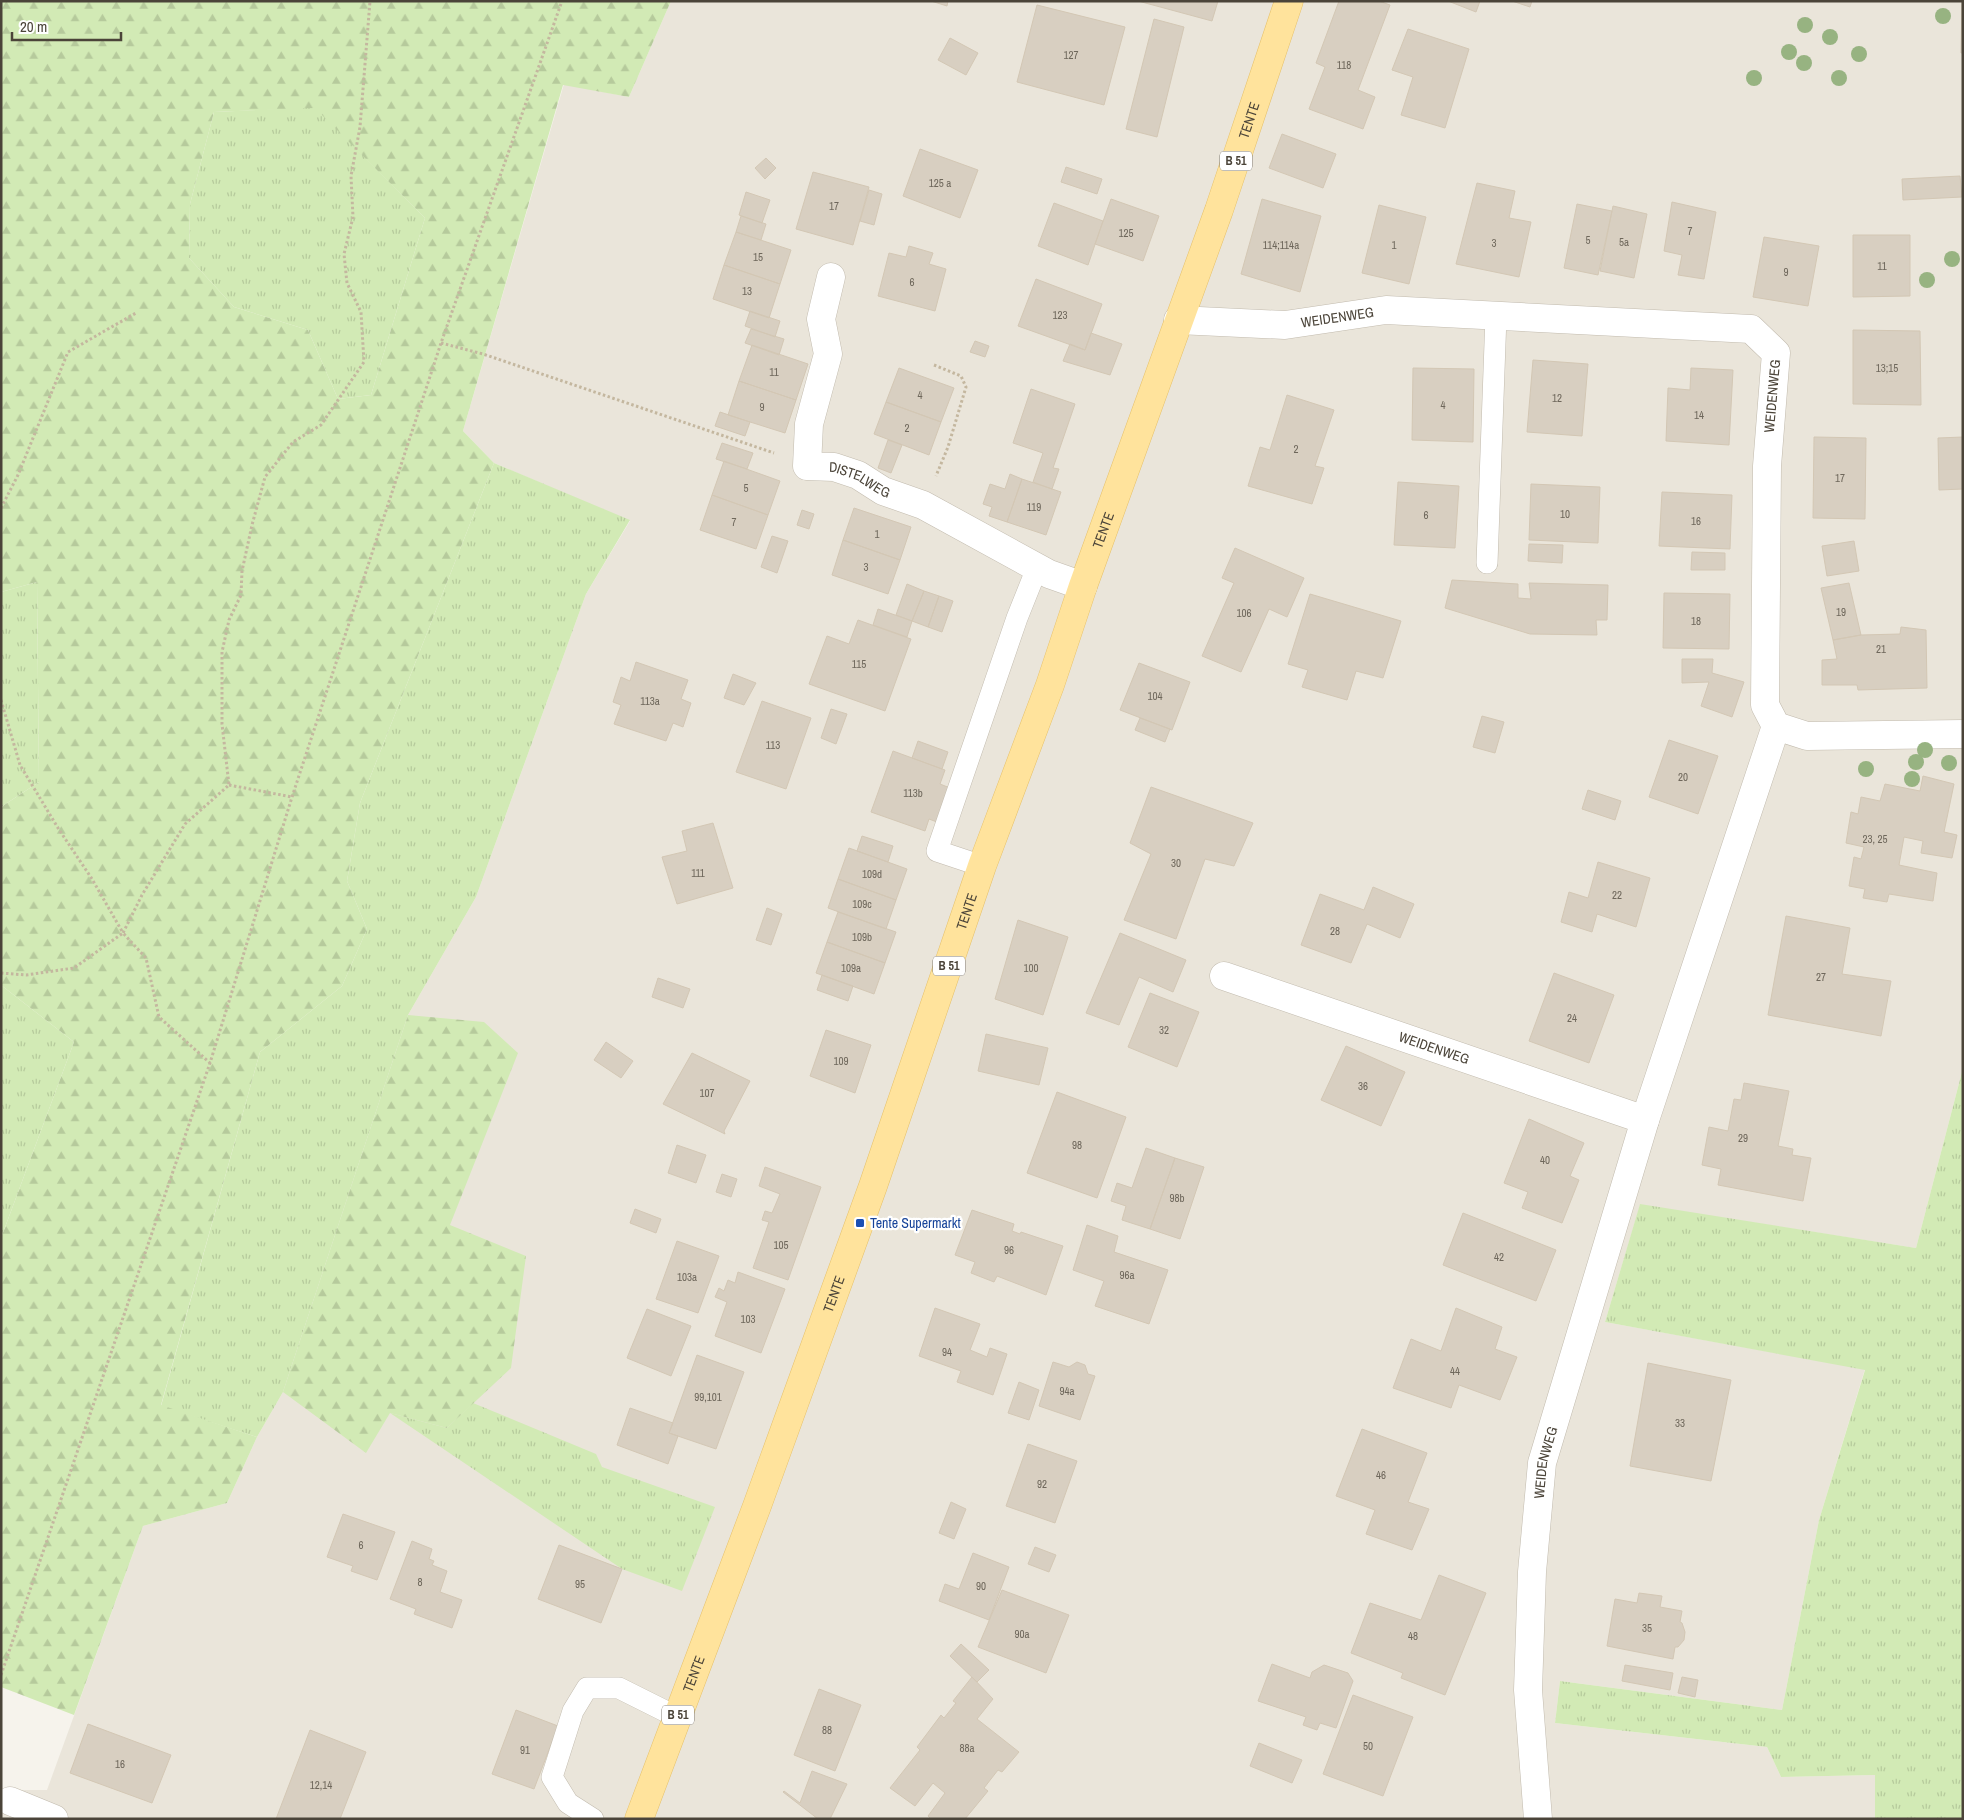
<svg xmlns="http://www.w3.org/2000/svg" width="1964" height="1820" font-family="'Archivo Narrow',sans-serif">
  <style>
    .residential { fill: #eae5da }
    .grass { fill: url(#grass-tufts) }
    .forest { fill: url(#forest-firs); fill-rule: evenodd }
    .building { fill: #d8cfc1; stroke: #d3c7b4 }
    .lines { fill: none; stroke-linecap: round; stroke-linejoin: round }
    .service-casing { stroke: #c2bbae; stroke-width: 22 }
    .minor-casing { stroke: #c2bbae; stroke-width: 29 }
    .primary-casing { stroke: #e6c16a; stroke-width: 29 }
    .path { stroke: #c4b79f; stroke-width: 3; stroke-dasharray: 2.5 2.5; stroke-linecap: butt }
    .service { stroke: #fff; stroke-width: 21 }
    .minor { stroke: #fff; stroke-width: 28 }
    .primary { stroke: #ffe39c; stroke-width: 28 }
    .tree { fill: #97b381 }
    .transit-dot { fill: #1a4fb4; stroke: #fff; stroke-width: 2 }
    .labels { text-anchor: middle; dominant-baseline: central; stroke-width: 4.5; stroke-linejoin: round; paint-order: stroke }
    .number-label { font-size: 11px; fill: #6e675b }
    .shield { fill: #fff; stroke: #817c74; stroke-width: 1 }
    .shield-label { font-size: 12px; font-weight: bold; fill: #4b4439 }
    .street-label { font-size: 14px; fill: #4b4439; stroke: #fff }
    .transit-label { font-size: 14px; fill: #164399; stroke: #fff; text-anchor: start }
  </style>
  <defs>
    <pattern id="grass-tufts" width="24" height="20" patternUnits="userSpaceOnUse" patternTransform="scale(1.25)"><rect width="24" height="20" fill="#d2eab5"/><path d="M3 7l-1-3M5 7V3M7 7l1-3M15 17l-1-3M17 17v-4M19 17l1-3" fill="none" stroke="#b6ca9c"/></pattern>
    <pattern id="forest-firs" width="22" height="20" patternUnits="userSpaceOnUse" patternTransform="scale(1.25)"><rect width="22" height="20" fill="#d2eab5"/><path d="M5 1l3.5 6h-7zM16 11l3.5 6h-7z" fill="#b6ca9c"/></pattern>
  </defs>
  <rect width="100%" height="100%" fill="#f6f3ec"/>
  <path class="residential" d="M671 1H1963V1068L1916 1248 1640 1205 1605 1322 1865 1369 1819 1520 1782 1710 1560 1681 1555 1723 1767 1747 1781 1777 1875 1775V1819H1V1790H47L143 1526 227 1503 257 1437 283 1392 408 1015 476 897 586 594 630 521 494 463 463 431 564 84 629 97Z"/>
  <path class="grass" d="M315 107 425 218 371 395 338 399 308 330 234 307 189 258 190 204 214 112Z
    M494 463 630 520 586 594 476 897 408 1015 283 1392 257 1437 161 1406 260 1052 342 986 367 929 347 881 360 803Z
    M37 582 39 782 1 807V592Z
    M1 985 74 1042 1 1238Z
    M1963 1068V1819H1875V1775L1781 1777 1767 1747 1555 1723 1560 1681 1782 1710 1819 1520 1865 1370 1605 1322 1640 1204 1916 1248Z
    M473 1403 596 1454 602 1467 715 1507 682 1591 622 1569 390 1413 447 1428Z"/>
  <path class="forest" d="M1 1H671L629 97 563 85 463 431 494 463 360 803 347 881 367 929 342 986 260 1052 161 1405 257 1437 227 1503 143 1526 74 1715 1 1687V1238L74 1042 1 985V807L39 782 37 582 1 592ZM315 108 425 218 371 395 338 399 308 330 234 307 189 258 190 204 214 112Z
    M408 1015 484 1022 518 1053 450 1225 526 1256 511 1368 447 1428 390 1413 366 1453 283 1392Z"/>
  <path class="building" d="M931 1H948L947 6Z
    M1138 1H1218L1212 21Z
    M1339 1H1379L1390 5 1358 90 1375 97 1363 129 1309 109 1325 67 1316 63Z
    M1448 1H1480L1476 12Z
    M1512 1H1532L1530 7Z
    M1962 1H1963V53H1961Z
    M1037 5 1125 27 1104 105 1017 82Z
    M1154 19 1184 27 1157 137 1126 129Z
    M1408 29 1469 49 1445 128 1401 115 1413 77 1392 70Z
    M950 38 978 53 966 75 938 60Z
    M1282 134 1336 154 1323 188 1269 168Z
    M920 149 978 170 960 218 903 196Z
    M766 158 776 168 765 179 755 168Z
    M1066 167 1102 179 1097 194 1061 182Z
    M813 172 869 187 853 245 796 229Z
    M1960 176 1962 197 1903 200 1902 179Z
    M1477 183 1515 191 1509 218 1531 222 1519 277 1456 264Z
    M869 190 882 194 874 225 860 221Z
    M746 192 770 200 762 223 739 215Z
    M1111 199 1159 216 1143 261 1095 244Z
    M1262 199 1321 216 1300 292 1241 274Z
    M1672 202 1716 212 1704 279 1678 275 1682 255 1664 251Z
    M1054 203 1103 221 1088 265 1038 246Z
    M1577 204 1612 211 1598 275 1564 268Z
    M1379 205 1426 217 1409 284 1362 273Z
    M1613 206 1647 214 1634 278 1600 271Z
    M741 216 766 224 761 240 736 232Z
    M736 232 791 250 780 284 724 265Z
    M1853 235H1910V296L1853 297Z
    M1764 237 1819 246 1808 306 1753 297Z
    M909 246 933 253 929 264 946 269 935 311 878 296 889 253 906 257Z
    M724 265 780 284 769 318 713 299Z
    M1036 279 1102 304 1085 350 1018 326Z
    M750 311 780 321 775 337 745 326Z
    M751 329 784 339 779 355 745 343Z
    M1853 330 1920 331 1921 405 1853 404Z
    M1091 333 1122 344 1110 375 1063 361 1070 344 1085 350Z
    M975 341 989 346 985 357 970 352Z
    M752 345 808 364 796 400 739 381Z
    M1533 360 1588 364 1582 436 1527 432Z
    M899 368 954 388 941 422 886 402Z
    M1413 368 1474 369 1473 442 1412 440Z
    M1691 368 1733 370 1729 445 1666 441 1668 388 1690 390Z
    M739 381 796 400 785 433 728 415Z
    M1031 389 1075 404 1053 468 1059 469 1052 489 1033 482 1043 453 1013 443Z
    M1287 395 1334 410 1315 466 1324 468 1312 504 1248 486 1260 447 1270 450Z
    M886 402 941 422 929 455 874 434Z
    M720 412 750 422 745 436 715 426Z
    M1814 437 1866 438 1865 519 1813 518Z
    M1963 437V489L1939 490 1938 438Z
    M888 440 902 445 891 473 878 468Z
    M722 443 753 453 747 469 716 459Z
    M724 461 780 481 768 515 712 495Z
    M1010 474 1022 479 1007 522 989 516 992 507 983 504 990 484 1005 489Z
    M1022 479 1061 492 1046 535 1007 522Z
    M1398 482 1459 486 1455 548 1394 545Z
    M1531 484 1600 487 1598 543 1529 540Z
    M1662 492 1732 495 1730 549 1659 546Z
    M712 495 768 515 756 549 700 530Z
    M854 508 911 527 900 560 843 540Z
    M802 510 814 514 809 529 797 525Z
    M772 536 788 541 777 573 761 567Z
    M843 540 900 560 888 594 832 575Z
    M1854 541 1859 571 1827 576 1822 546Z
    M1529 544 1563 545 1562 563 1528 561Z
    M1235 548 1304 578 1287 617 1269 609 1241 672 1202 656 1234 583 1222 578Z
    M1692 552 1725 553V570H1691Z
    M1452 580 1518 584V598L1531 599 1529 583 1608 585 1607 620H1596L1597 635 1530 634 1445 608Z
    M1849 583 1861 635 1833 640 1821 588Z
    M907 584 924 591 912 621 896 615Z
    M924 591 939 596 928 627 912 621Z
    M1664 593 1730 594 1729 649 1663 648Z
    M1310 594 1401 621 1383 678 1356 671 1347 700 1302 687 1308 670 1288 664Z
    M939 596 953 601 942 632 928 627Z
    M878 609 912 621 907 637 873 625Z
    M858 620 911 639 885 711 809 684 827 636 849 644Z
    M1901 627 1926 630 1927 688 1858 690 1857 685H1822V660L1837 659 1833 640 1861 635 1900 634Z
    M1682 659H1713L1712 673 1744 682 1732 717 1701 706 1709 682 1682 683Z
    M636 662 688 680 681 699 691 703 683 727 673 723 666 741 614 724 621 705 613 702 621 677 630 681Z
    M1139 663 1190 682 1172 730 1120 710Z
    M733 674 756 683 744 705 724 698Z
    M762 701 811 718 786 789 736 772Z
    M831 709 847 714 836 744 821 738Z
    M1482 716 1504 722 1495 753 1473 747Z
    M1140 718 1170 729 1165 742 1135 730Z
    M1669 740 1718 756 1698 814 1649 797Z
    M918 741 948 752 942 769 912 758Z
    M893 751 945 770 940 784 950 788 937 822 929 819 925 831 871 812Z
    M1923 776 1954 784 1944 832 1957 835 1952 858 1921 853 1923 841 1904 837 1899 865 1937 873 1933 901 1889 894 1887 902 1863 898 1865 889 1849 886 1854 857 1861 859 1864 847 1846 843 1851 812 1858 814 1861 797 1880 801 1885 784 1920 791Z
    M1151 787 1253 823 1234 866 1205 859 1176 939 1124 920 1151 854 1130 843Z
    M1588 790 1621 801 1615 820 1582 809Z
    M713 823 733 888 677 904 662 857 687 851 682 831Z
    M862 836 893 846 888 862 857 851Z
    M849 848 907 869 896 900 838 879Z
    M1598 862 1650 878 1636 927 1597 914 1592 932 1561 922 1569 892 1588 898Z
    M838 879 896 900 886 929 828 908Z
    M1373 887 1414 904 1400 938 1367 924 1351 963 1301 945 1320 894 1364 910Z
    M767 908 782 914 771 945 756 940Z
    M838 912 896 932 885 963 827 942Z
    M1786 916 1850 928 1842 974 1891 981 1881 1036 1768 1015Z
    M1018 920 1068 937 1043 1015 995 999Z
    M1120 933 1186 960 1173 992 1139 977 1119 1025 1086 1013Z
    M827 942 885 963 874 994 816 973Z
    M1554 973 1614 995 1589 1063 1529 1041Z
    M822 975 853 986 848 1001 817 990Z
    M658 978 690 989 683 1008 652 997Z
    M1150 993 1199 1012 1177 1067 1128 1047Z
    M826 1030 871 1045 855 1093 810 1076Z
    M986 1034 1048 1048 1039 1085 978 1071Z
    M606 1042 633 1061 621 1078 594 1060Z
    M1346 1046 1405 1072 1381 1126 1321 1100Z
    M692 1053 750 1081 724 1131 725 1134 663 1104Z
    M1744 1083 1789 1091 1778 1146 1793 1149 1792 1155 1811 1158 1803 1201 1718 1185 1721 1169 1702 1165 1709 1127 1728 1131 1734 1099 1741 1100Z
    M1057 1092 1126 1117 1097 1198 1027 1173Z
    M1529 1119 1584 1143 1570 1176 1579 1180 1562 1223 1522 1208 1528 1192 1504 1183Z
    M677 1145 706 1155 696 1183 668 1173Z
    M1146 1148 1175 1158 1150 1229 1122 1220 1126 1206 1111 1201 1117 1183 1132 1188Z
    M1175 1158 1204 1167 1180 1239 1150 1229Z
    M765 1167 821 1187 788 1280 753 1268 769 1222 762 1220 765 1211 772 1213 780 1194 759 1186Z
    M722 1174 737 1179 731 1197 716 1192Z
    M635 1209 661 1219 656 1233 630 1223Z
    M972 1210 1014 1224 1012 1231 1020 1234 1021 1232 1063 1246 1046 1295 997 1276 994 1282 971 1273 975 1262 955 1255Z
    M1463 1213 1556 1250 1536 1301 1443 1265Z
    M1087 1225 1118 1236 1114 1252 1168 1270 1149 1324 1095 1306 1104 1281 1073 1270Z
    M677 1241 719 1256 698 1313 656 1299Z
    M738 1272 785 1289 761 1353 715 1336 727 1302 715 1297 719 1288 724 1291 728 1280 735 1283Z
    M935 1308 980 1324 970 1350 987 1357 990 1348 1007 1354 993 1395 957 1382 961 1371 919 1356Z
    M1456 1308 1502 1327 1495 1349 1517 1357 1500 1400 1459 1385 1451 1408 1393 1388 1411 1339 1441 1351Z
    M647 1309 691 1326 671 1376 627 1358Z
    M697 1355 744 1372 716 1449 669 1433Z
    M1053 1362 1069 1367 1077 1362 1085 1365 1088 1374 1095 1376 1080 1420 1039 1406Z
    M1648 1363 1731 1380 1711 1481 1630 1466Z
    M1019 1382 1039 1390 1029 1420 1008 1413Z
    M630 1408 673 1423 669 1433 678 1436 668 1464 617 1445Z
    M1362 1429 1427 1453 1408 1502 1429 1509 1412 1550 1366 1534 1375 1510 1336 1496Z
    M1028 1444 1077 1461 1055 1523 1006 1506Z
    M951 1502 966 1509 954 1539 939 1533Z
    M343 1514 395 1532 377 1580 351 1571 353 1566 327 1557Z
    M412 1541 432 1549 429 1559 434 1561 432 1565 447 1571 440 1592 462 1600 452 1628 414 1614 416 1609 390 1599Z
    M559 1545 622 1569 601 1623 538 1599Z
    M1035 1547 1056 1555 1049 1572 1028 1564Z
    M973 1553 1009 1567 989 1620 939 1601 945 1584 959 1589Z
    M1439 1575 1486 1593 1445 1695 1401 1678 1403 1673 1351 1653 1370 1603 1421 1620Z
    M1002 1590 1069 1615 1046 1673 978 1647Z
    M1639 1593 1662 1596 1660 1607 1682 1611 1680 1622 1682 1623 1685 1632 1684 1640 1678 1647H1675L1673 1659 1607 1646 1615 1599 1637 1603Z
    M961 1644 989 1670 977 1682 950 1656Z
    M1272 1664 1310 1678 1312 1672 1324 1665 1348 1673 1353 1681 1336 1728 1320 1723 1317 1730 1303 1725 1306 1717 1258 1701Z
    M1625 1665 1673 1673 1670 1690 1622 1681Z
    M972 1677 993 1699 977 1719 1019 1752 1002 1772 998 1770 984 1788 988 1791 965 1819H931L928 1816 945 1793 933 1783 915 1806 890 1788 920 1750 917 1747 941 1715 944 1718 956 1703 953 1701Z
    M1682 1677 1698 1680 1695 1697 1678 1693Z
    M819 1689 861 1705 835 1771 794 1755Z
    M1353 1695 1413 1717 1383 1796 1323 1774Z
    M516 1710 558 1726 534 1789 492 1774Z
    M88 1724 171 1755 152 1803 70 1773Z
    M310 1730 366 1752 340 1819H276Z
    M1259 1743 1302 1760 1292 1783 1250 1766Z
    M812 1771 847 1784 830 1819H818L783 1792 784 1791 800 1803Z"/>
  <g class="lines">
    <defs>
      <path id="service" d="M1487 563 1496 316
        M982 866 937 851 1017 618 1037 568
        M593 1819 568 1803 552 1777 573 1711 587 1688H619L677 1717"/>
      <g id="minor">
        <path id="s1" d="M831 277 821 319 828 354 809 424 807 466 834 467 858 475 883 491 923 505 1049 574 1083 586"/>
        <path id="s2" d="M1178 320 1285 325 1386 310 1751 329 1776 353 1767 466 1765 705 1776 726 1807 736 1963 734"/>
        <path id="s3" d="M1224 976 1645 1120"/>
        <path d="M10 1801 54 1819"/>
        <path id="s4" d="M1538 1819 1528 1690 1532 1572 1542 1463 1645 1120 1776 726"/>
      </g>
      <g id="primary">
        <path id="s5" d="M639 1819 757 1506 873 1186 982 866 1050 685 1083 586 1219 210 1289 1"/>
      </g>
    </defs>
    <use href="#service" class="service-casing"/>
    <use href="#minor" class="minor-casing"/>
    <use href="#primary" class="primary-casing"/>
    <path class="path" d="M441 343 483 354 774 453
      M934 365 961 376 966 387 948 447 936 476
      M1 508 18 475 68 352 136 313
      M1 700 20 765 58 828 92 879 123 933 142 895 185 824 229 785 222 724V652L229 620 241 595 242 571 252 525 265 477 293 442 321 425 364 362 361 312 347 283 344 254 353 217 351 176 360 127 370 1
      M229 785 292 797
      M1 973 26 975 74 968 123 933 146 958 159 1017 210 1063
      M1 1675 210 1063 292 797 441 343 562 1"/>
    <use href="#service" class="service"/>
    <use href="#minor" class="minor"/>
    <use href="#primary" class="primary"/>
  </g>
  <g class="tree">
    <circle cx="1943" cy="16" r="8"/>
    <circle cx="1805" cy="25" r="8"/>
    <circle cx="1830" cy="37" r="8"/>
    <circle cx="1789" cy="52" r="8"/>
    <circle cx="1859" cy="54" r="8"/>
    <circle cx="1804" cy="63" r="8"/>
    <circle cx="1754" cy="78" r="8"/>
    <circle cx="1839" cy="78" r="8"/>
    <circle cx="1952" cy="259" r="8"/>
    <circle cx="1927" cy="280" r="8"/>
    <circle cx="1925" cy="750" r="8"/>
    <circle cx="1916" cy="762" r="8"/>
    <circle cx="1949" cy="763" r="8"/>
    <circle cx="1866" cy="769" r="8"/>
    <circle cx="1912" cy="779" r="8"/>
  </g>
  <rect class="transit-dot" x="855" y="1218" width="10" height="10" rx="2.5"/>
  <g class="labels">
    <g class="number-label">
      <text x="1071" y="55">127</text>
      <text x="1344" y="65">118</text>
      <text x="940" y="183">125 a</text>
      <text x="834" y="206">17</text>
      <text x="1690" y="231">7</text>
      <text x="1126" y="233">125</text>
      <text x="1588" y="240">5</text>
      <text x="1624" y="242">5a</text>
      <text x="1494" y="243">3</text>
      <text x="1281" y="245">114;114a</text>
      <text x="1394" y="245">1</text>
      <text x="758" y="257">15</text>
      <text x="1882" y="266">11</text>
      <text x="1786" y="272">9</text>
      <text x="912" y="282">6</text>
      <text x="747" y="291">13</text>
      <text x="1060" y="315">123</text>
      <text x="1887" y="368">13;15</text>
      <text x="774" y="372">11</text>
      <text x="920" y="395">4</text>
      <text x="1557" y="398">12</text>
      <text x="1443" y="405">4</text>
      <text x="762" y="407">9</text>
      <text x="1699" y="415">14</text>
      <text x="907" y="428">2</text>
      <text x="1296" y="449">2</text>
      <text x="1840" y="478">17</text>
      <text x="746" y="488">5</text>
      <text x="1034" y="507">119</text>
      <text x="1565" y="514">10</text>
      <text x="1426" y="515">6</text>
      <text x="1696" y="521">16</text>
      <text x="734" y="522">7</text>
      <text x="877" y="534">1</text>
      <text x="866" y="567">3</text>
      <text x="1841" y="612">19</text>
      <text x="1244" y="613">106</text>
      <text x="1696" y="621">18</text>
      <text x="1881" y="649">21</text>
      <text x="859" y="664">115</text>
      <text x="1155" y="696">104</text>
      <text x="650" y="701">113a</text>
      <text x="773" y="745">113</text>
      <text x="1683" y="777">20</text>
      <text x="913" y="793">113b</text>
      <text x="1875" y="839">23, 25</text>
      <text x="1176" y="863">30</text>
      <text x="698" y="873">111</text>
      <text x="872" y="874">109d</text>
      <text x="1617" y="895">22</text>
      <text x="862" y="904">109c</text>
      <text x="1335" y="931">28</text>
      <text x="862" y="937">109b</text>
      <text x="851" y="968">109a</text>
      <text x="1031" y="968">100</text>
      <text x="1821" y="977">27</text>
      <text x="1572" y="1018">24</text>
      <text x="1164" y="1030">32</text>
      <text x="841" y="1061">109</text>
      <text x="1363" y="1086">36</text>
      <text x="707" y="1093">107</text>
      <text x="1743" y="1138">29</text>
      <text x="1077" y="1145">98</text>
      <text x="1545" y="1160">40</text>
      <text x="1177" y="1198">98b</text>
      <text x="781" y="1245">105</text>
      <text x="1009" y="1250">96</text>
      <text x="1499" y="1257">42</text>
      <text x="1127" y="1275">96a</text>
      <text x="687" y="1277">103a</text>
      <text x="748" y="1319">103</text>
      <text x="947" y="1352">94</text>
      <text x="1455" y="1371">44</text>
      <text x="1067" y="1391">94a</text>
      <text x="708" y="1397">99,101</text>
      <text x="1680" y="1423">33</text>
      <text x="1381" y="1475">46</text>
      <text x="1042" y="1484">92</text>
      <text x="361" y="1545">6</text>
      <text x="420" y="1582">8</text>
      <text x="580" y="1584">95</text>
      <text x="981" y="1586">90</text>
      <text x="1647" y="1628">35</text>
      <text x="1022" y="1634">90a</text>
      <text x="1413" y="1636">48</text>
      <text x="827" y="1730">88</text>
      <text x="1368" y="1746">50</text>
      <text x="967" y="1748">88a</text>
      <text x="525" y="1750">91</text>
      <text x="120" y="1764">16</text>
      <text x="321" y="1785">12,14</text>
    </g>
    <g class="shield">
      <rect x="1220" y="151.5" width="32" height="19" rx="4"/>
      <rect x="933" y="956.5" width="32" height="19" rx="4"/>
      <rect x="662" y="1705.5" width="32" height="19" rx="4"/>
    </g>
    <g class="shield-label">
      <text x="1236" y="161">B 51</text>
      <text x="949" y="966">B 51</text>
      <text x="678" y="1715">B 51</text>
    </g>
    <g class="street-label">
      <text stroke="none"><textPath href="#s5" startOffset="1805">TENTE</textPath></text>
      <text stroke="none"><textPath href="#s2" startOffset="160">WEIDENWEG</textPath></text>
      <text transform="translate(1772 396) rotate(-85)">WEIDENWEG</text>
      <text stroke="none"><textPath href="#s1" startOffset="249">DISTELWEG</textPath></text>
      <text stroke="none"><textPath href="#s5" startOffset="1370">TENTE</textPath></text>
      <text stroke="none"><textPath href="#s5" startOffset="965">TENTE</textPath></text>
      <text stroke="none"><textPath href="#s3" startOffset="222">WEIDENWEG</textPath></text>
      <text stroke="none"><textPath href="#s5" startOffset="560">TENTE</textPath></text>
      <text stroke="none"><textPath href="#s4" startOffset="358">WEIDENWEG</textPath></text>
      <text stroke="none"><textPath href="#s5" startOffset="155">TENTE</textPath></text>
    </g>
    <g class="transit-label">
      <text x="870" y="1223">Tente Supermarkt</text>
    </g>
  </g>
  <rect width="1964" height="1820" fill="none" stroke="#4b4439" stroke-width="5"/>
  <path d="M12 32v8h109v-8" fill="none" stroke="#4b4439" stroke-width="2.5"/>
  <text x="20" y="32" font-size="15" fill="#4b4439" stroke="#ffffff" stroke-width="4" paint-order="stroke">20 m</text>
</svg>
